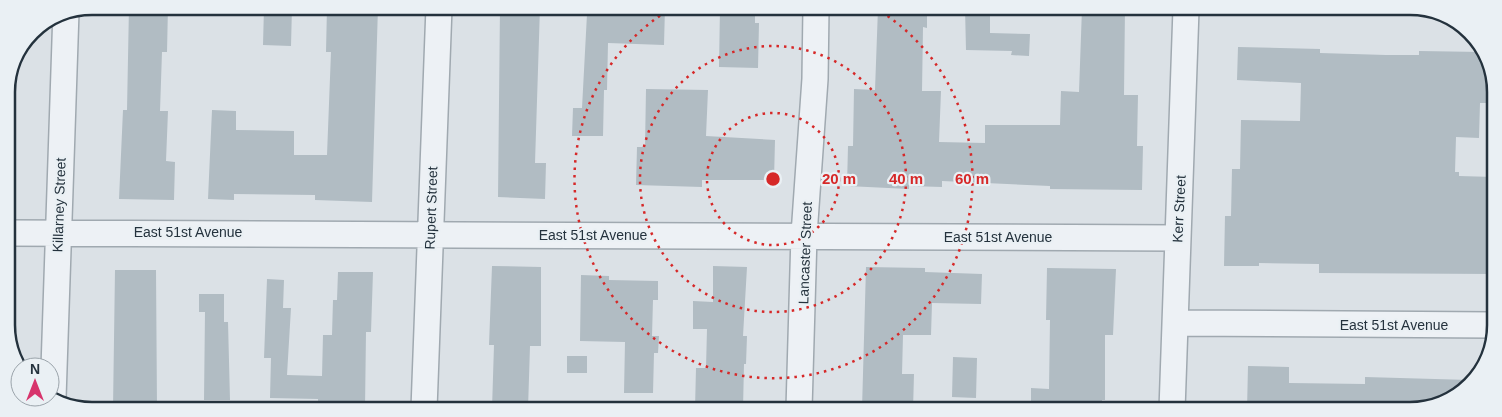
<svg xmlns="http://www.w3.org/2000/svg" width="1502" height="417" font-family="Helvetica,sans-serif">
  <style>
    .building { fill: #b1bcc3 }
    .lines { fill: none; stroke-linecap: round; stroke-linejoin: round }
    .minor-casing { stroke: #a0a9b0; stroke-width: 28 }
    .minor { stroke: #edf1f5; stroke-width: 25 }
    .ring { fill: none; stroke: #d62828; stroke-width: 2.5; stroke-dasharray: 2.5 5 }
    .labels { text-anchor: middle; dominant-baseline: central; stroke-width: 4.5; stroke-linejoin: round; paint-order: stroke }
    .street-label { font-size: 14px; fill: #24323d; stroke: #eaf0f4 }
    .rim { fill: none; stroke: #24323d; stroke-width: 2.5 }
    .centre { fill: #d62828; stroke: #eaf0f4; stroke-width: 2.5 }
    .ring-label { font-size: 15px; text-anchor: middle; font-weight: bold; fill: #d62828; stroke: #eaf0f4; stroke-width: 4.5; stroke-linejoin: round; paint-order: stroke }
  </style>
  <rect width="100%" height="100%" fill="#dbe1e6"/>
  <path class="building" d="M129 6H168L167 52H162L160 111H168L166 161 175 162 174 200 119 199 123 110H127Z
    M264 7H292L291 46 263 45Z
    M327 7H378L372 202 315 200V195L234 194V200L208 199 212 110 236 111V130L294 131V155H327L331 52H326Z
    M500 7H540L535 163H546L545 199 498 197Z
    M639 7H665L664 45 608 43 607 90H604L603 136H572L573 108H582L587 14 639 15Z
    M720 8H755V23H759L758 68 719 67Z
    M878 8H927V28L923 27 922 91H941L939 142 985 143V125H1060L1061 91 1079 92 1082 8H1125L1124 95H1138L1137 146H1143L1142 190 1050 189V186L942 181V187L909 186V189L847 186 848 146H853L854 89 875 90Z
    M965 8H990V33L1030 34 1029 56 1011 55 1012 51 966 50Z
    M1238 47 1320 49V53L1386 55H1419V51L1482 52 1494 76V103H1480L1479 138 1456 137 1455 172H1459V176L1494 177 1493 274 1319 273V264L1259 263V266H1224L1225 216H1231L1232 169H1240L1241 120 1300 121 1301 83 1237 80Z
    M646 89 708 90 706 136 775 140 774 180H702V187L636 185 637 147H645Z
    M492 266 541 267V346H530L528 409H492L494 345H489Z
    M713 266 747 267 743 336H747L746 364H744L743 409H695L696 368H706L707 329H693V301L713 302Z
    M866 267 925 268V272L982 274 981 304 932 303 931 335H903L902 374H914L913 410 862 409Z
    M1047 268 1116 269 1113 335H1105V400H1102V410H1031V388L1049 389 1050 320H1046Z
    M115 270H156L157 408H113Z
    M338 272H373L371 332H366L365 408H318V399L270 398 271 358H264L267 279 284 280 283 308H291L287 375 322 376 323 335H332L333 300H337Z
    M581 275 609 276V280L658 281V300H653L652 336H659L658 353H654L653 393H624L625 342 580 341Z
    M199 294H224V322H228L230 400H204L205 312H199Z
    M567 356H587V373H567Z
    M953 357 977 358 976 398 952 397Z
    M1248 366 1289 367V383L1365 384V377L1470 380 1462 393 1415 411 1247 410Z"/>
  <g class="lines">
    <defs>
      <path id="minor" d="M7 233 1178 238
        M1175 323 1493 325
        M53 398 66 11
        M424 409 439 7
        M799 409 804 235 815 79 816 8
        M1172 410 1186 9"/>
    </defs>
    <use href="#minor" class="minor-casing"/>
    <use href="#minor" class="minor"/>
  </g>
  <g class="ring">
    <circle cx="773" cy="179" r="66"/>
    <circle cx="773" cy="179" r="133"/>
    <path d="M875 8A199 199 0 1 1 672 8"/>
  </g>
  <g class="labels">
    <g class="street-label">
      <text transform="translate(59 205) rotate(-88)">Killarney Street</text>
      <text transform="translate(431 208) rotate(-88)">Rupert Street</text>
      <text transform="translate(1179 209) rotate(-87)">Kerr Street</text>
      <text x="188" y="232">East 51st Avenue</text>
      <text x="593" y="235">East 51st Avenue</text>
      <text x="998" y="237">East 51st Avenue</text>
      <text transform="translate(805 253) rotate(-88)">Lancaster Street</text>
      <text x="1394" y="325">East 51st Avenue</text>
    </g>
  </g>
  <path d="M0 0H1502V417H0ZM92 15H1410A77 77 0 0 1 1487 92V325A77 77 0 0 1 1410 402H92A77 77 0 0 1 15 325V92A77 77 0 0 1 92 15Z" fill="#eaf0f4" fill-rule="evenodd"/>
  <path class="rim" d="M92 15H1410A77 77 0 0 1 1487 92V325A77 77 0 0 1 1410 402H92A77 77 0 0 1 15 325V92A77 77 0 0 1 92 15Z"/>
  <circle cx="773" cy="179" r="8" class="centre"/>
  <g class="ring-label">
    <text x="839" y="184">20 m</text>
    <text x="906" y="184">40 m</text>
    <text x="972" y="184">60 m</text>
  </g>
  <g transform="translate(35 382)"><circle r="24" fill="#eaf0f4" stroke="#9ba4ab"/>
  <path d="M0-4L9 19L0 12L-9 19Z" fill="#d7346c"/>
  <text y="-8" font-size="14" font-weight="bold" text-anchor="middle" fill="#24323d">N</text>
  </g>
</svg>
